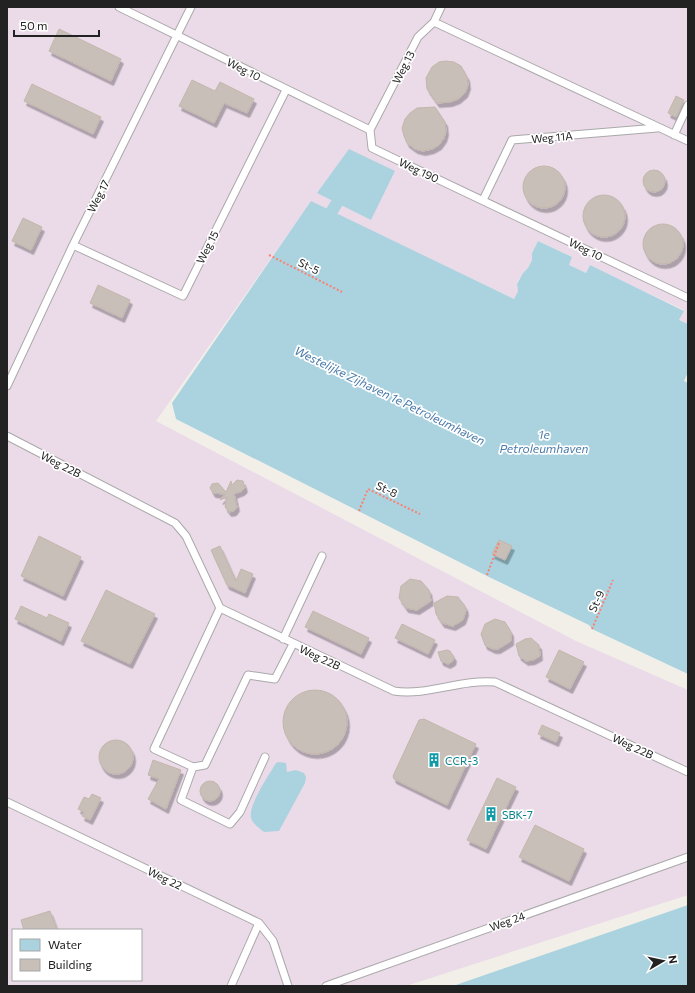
<svg xmlns="http://www.w3.org/2000/svg" width="695" height="993" font-family="Commissioner,sans-serif">
  <style>
    .industrial { fill: #ebdbe8; fill-rule: evenodd }
    .water { fill: #aad3df }
    .lines { fill: none; stroke-linecap: round; stroke-linejoin: round }
    .canal { stroke: #aad3df; stroke-width: 12 }
    .building { fill: #c7bfb8; stroke: #c4b6ab; filter: url(#shadow) }
    .service-casing { stroke: #a9a9a9; stroke-width: 9 }
    .path { stroke: #fa8072; stroke-width: 2; stroke-dasharray: 2 2; stroke-linecap: butt }
    .service { stroke: #fff; stroke-width: 7 }
    .labels { text-anchor: middle; dominant-baseline: central; stroke-width: 3.5; stroke-linejoin: round; paint-order: stroke }
    .street-label { font-size: 11px; fill: #222; stroke: #fff }
    .culture-label { font-size: 11px; fill: #0d838f; stroke: #fff; text-anchor: start }
    .water-label { font-size: 12px; font-style: italic; fill: #4a7aab; stroke: #fff }
  </style>
  <defs>
    <filter id="shadow"><feDropShadow dx="2.5" dy="4.5" stdDeviation="0" flood-color="#0004"/></filter>
  </defs>
  <rect width="100%" height="100%" fill="#f2efe9"/>
  <path class="industrial" d="M7 7H688V324L679 320 684 310 590 266 586 273 568 265 572 257 538 241 532 253V260L528 268 523 273 517 283 518 291 514 299 311 202 156 421 576 641 688 690V895L406 986H7ZM13 930H141V980H13Z"/>
  <path class="water" d="M349 149 395 171 371 220 317 193Z
    M311 201 514 299 518 291 517 284 523 273 528 268 532 260V253L538 241 572 257 569 265 586 273 590 265 684 311 679 320 688 324V372L684 381 688 383V674L592 629 589 625 491 578 176 419 172 403Z
    M279 762 286 763 287 772 296 770 304 773 306 777 305 783 279 831 264 832C259 828 253 824 251 818 248 805 269 775 276 763Z
    M688 905V986H453Z"/>
  <g class="lines">
    <path class="canal" d="M331 225 327 219 345 190"/>
  </g>
  <path class="building" d="M59 29 121 59 111 81 49 51Z
    M446 61 454 62 461 66 467 77 468 85 465 93 458 99 450 102 437 103 427 89 426 78 432 67 439 62Z
    M192 80 215 91 220 82 254 99 247 113 224 103 214 123 179 106Z
    M32 84 101 117 93 134 24 101Z
    M676 96 684 100 676 117 668 113Z
    M435 107 445 122 446 131 444 138 439 145 432 149 423 151 415 149 407 143 404 136 402 128 405 119 410 113 417 108Z
    M523 187a21 21 0 1 1 42 0a21 21 0 1 1-42 0Z
    M643 181a11 11 0 1 1 22 0a11 11 0 1 1-22 0Z
    M583 216a21 21 0 1 1 42 0a21 21 0 1 1-42 0Z
    M23 218 42 227 31 250 12 241Z
    M643 244a20 20 0 1 1 40 0a20 20 0 1 1-40 0Z
    M98 285 130 300 122 318 90 303Z
    M237 480 243 481 245 488 242 491 234 494 237 507 234 511 229 512 225 507 227 497 220 500 225 494 213 493 210 488 212 484 218 483 226 492 231 481 232 485Z
    M39 536 81 557 63 596 21 576Z
    M499 540 512 546 505 560 492 554Z
    M220 546 236 581 241 569 253 574 245 593 227 585 211 550Z
    M410 579 421 581 429 590 431 601 417 610 406 608 399 598 401 586Z
    M106 590 155 614 130 664 81 641Z
    M447 596 458 597 465 606 466 611 463 620 453 626 442 623 436 614 434 603Z
    M21 606 47 618 49 614 69 623 61 641 15 619Z
    M313 611 369 638 361 654 305 627Z
    M495 619 505 622 511 632V641L498 649H493L485 645 481 634 485 624Z
    M402 624 435 640 428 654 395 638Z
    M531 638 539 645 540 656 533 660 526 661 519 656 516 644 525 639Z
    M447 650 450 651 454 657 453 661 448 664 441 661 438 652Z
    M559 650 584 662 570 689 546 677Z
    M283 722a32 32 0 1 1 64 0a32 32 0 1 1-64 0Z
    M424 719 476 744 447 805 394 779 393 776 419 720Z
    M542 725 560 733 556 742 538 734Z
    M99 757a17 17 0 1 1 34 0a17 17 0 1 1-34 0Z
    M153 760 181 770 166 809 148 799 159 779 148 775Z
    M497 778 516 787 486 849 467 840Z
    M200 791a10 10 0 1 1 20 0a10 10 0 1 1-20 0Z
    M92 794 101 798 90 820 82 816 84 812 78 809 84 797 89 799Z
    M535 825 584 849 569 881 519 857Z
    M50 911 57 930H24L21 920Z"/>
  <g class="lines">
    <defs>
      <path id="service" d="M119 7 370 130
        M434 22 688 141
        M370 130 372 148 688 298
        M370 130 418 37 434 22 441 7
        M674 135 688 105
        M483 200 512 140 657 128
        M73 245 183 296 286 90
        M7 386 73 245 191 7
        M7 436 175 523 186 536 220 608 394 691C428 696 460 679 495 682L688 772
        M220 608 154 749 193 767 181 800 230 824 240 812 265 757
        M283 639 322 556
        M193 767 205 765 248 675 275 679 293 644
        M7 802 259 923 273 941 288 986
        M231 986 259 923
        M326 986 688 857"/>
    </defs>
    <use href="#service" class="service-casing"/>
    <path class="path" d="M269 255 342 292
      M359 511 368 489 420 514
      M487 575 499 543
      M592 629 613 580"/>
    <use href="#service" class="service"/>
  </g>
  <defs>
    <symbol id="building-bare" viewBox="-9 -9 18 18"><path d="M-4-6H4V6H1V3H-1V6H-4ZM-2.5-4.3h1.7v1.8h-1.7ZM.8-4.3h1.7v1.8H.8ZM-2.5-1h1.7V.8h-1.7ZM.8-1h1.7V.8H.8Z" fill="#0f9aa8" stroke="#fff" stroke-width="2.5" paint-order="stroke"/></symbol>
  </defs>
  <g fill-rule="evenodd">
    <use href="#building-bare" x="424" y="750" width="20" height="20"/>
    <use href="#building-bare" x="481" y="804" width="20" height="20"/>
  </g>
  <g class="labels">
    <g class="street-label">
      <text transform="translate(403 67) rotate(-63)">Weg 13</text>
      <text transform="translate(244 69) rotate(27)">Weg 10</text>
      <text transform="translate(552 137) rotate(-5)">Weg 11A</text>
      <text transform="translate(419 170) rotate(25)">Weg 190</text>
      <text transform="translate(98 196) rotate(-63)">Weg 17</text>
      <text transform="translate(207 247) rotate(-63)">Weg 15</text>
      <text transform="translate(586 249) rotate(26)">Weg 10</text>
      <text transform="translate(309 266) rotate(26)">St-5</text>
      <text transform="translate(61 464) rotate(27)">Weg 22B</text>
      <text transform="translate(387 489) rotate(25)">St-8</text>
      <text transform="translate(596 601) rotate(-66)">St-9</text>
      <text transform="translate(320 657) rotate(25)">Weg 22B</text>
      <text transform="translate(633 746) rotate(25)">Weg 22B</text>
      <text transform="translate(165 878) rotate(26)">Weg 22</text>
      <text transform="translate(507 921) rotate(-20)">Weg 24</text>
    </g>
    <g class="culture-label">
      <text x="445" y="760">CCR-3</text>
      <text x="502" y="814">SBK-7</text>
    </g>
    <g class="water-label">
      <text transform="translate(390 395) rotate(26)">Westelijke Zijhaven 1e Petroleumhaven</text>
      <text x="544" y="434">1e<tspan x="544" dy="14">Petroleumhaven</tspan></text>
    </g>
  </g>
  <rect width="695" height="993" fill="none" stroke="#222222" stroke-width="16"/>
  <rect x="12" y="929" width="130" height="52" fill="#ffffff" stroke="#a7a7a7"/>
  <rect x="20" y="939" width="20" height="12" fill="#aad3df" stroke="#a7a7a7"/>
  <text x="48" y="949" font-size="12" fill="#222222">Water</text>
  <rect x="20" y="959" width="20" height="12" fill="#c7bfb8" stroke="#a7a7a7"/>
  <text x="48" y="969" font-size="12" fill="#222222">Building</text>
  <g transform="translate(663 961) rotate(81)" stroke="#ffffff" stroke-width="3" paint-order="stroke">
  <path d="M0-3L7 15L0 10L-7 15Z" fill="#222222"/>
  <text y="-6" font-size="11" font-weight="bold" text-anchor="middle" fill="#222222">N</text>
  </g>
  <path d="M14 30v6h85v-6" fill="none" stroke="#222222" stroke-width="2"/>
  <text x="20" y="30" font-size="12" fill="#222222" stroke="#ffffff" stroke-width="3" paint-order="stroke">50 m</text>
</svg>
